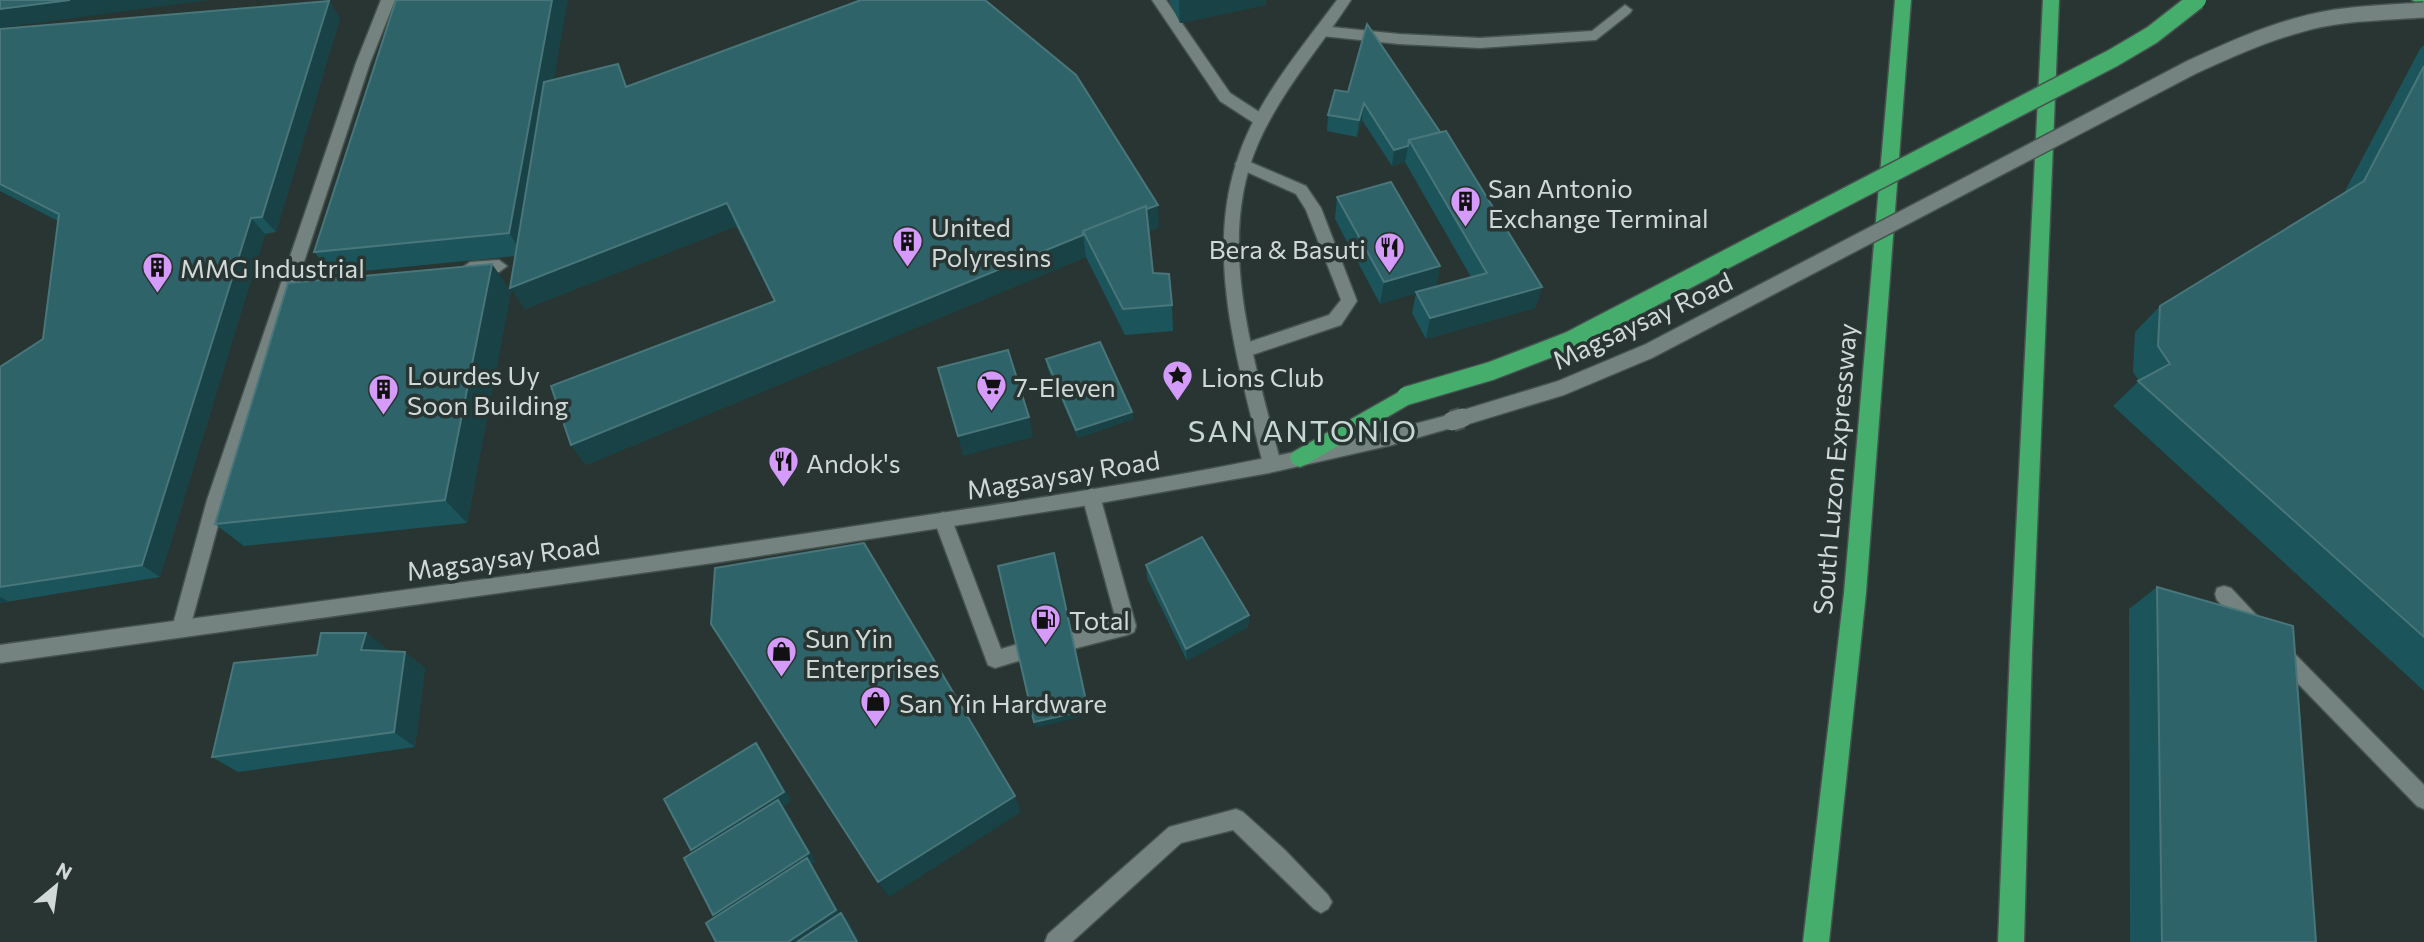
<svg xmlns="http://www.w3.org/2000/svg" width="2424" height="942" font-family="Commissioner,sans-serif">
  <style>
    .lines { fill: none; stroke-linecap: round; stroke-linejoin: round }
    .service-casing { stroke: #46524f; stroke-width: 3 }
    .minor-casing { stroke: #46524f; stroke-width: 3 }
    .tertiary-casing { stroke: #46524f; stroke-width: 3 }
    .secondary-casing { stroke: #46524f; stroke-width: 3 }
    .motorway-casing { stroke: #46524f; stroke-width: 3 }
    .service { fill: #74837f; fill-rule: evenodd }
    .minor { fill: #74837f; fill-rule: evenodd }
    .tertiary { fill: #74837f; fill-rule: evenodd }
    .secondary { fill: #74837f; fill-rule: evenodd }
    .motorway { fill: #45ae6c; fill-rule: evenodd }
    .secondary-bridge-far1-casing { stroke: #46524f; stroke-width: 18; stroke-linecap: butt }
    .secondary-bridge-casing { stroke: #46524f; stroke-width: 23; stroke-linecap: butt }
    .motorway-bridge-casing { stroke: #46524f; stroke-width: 21; stroke-linecap: butt }
    .secondary-bridge-far1 { stroke: #74837f; stroke-width: 15 }
    .secondary-bridge { stroke: #74837f; stroke-width: 19 }
    .motorway-bridge { stroke: #45ae6c; stroke-width: 18 }
    .wall { fill: #1b555b }
    .shaded-wall { fill: #184245 }
    .building { fill: #2e6369; stroke: #48767a; stroke-width: 2 }
    .labels { text-anchor: middle; dominant-baseline: central; stroke-width: 7; stroke-linejoin: round; paint-order: stroke }
    .poi-label { font-size: 26px; fill: #d0d9d7; stroke: #283532; text-anchor: start }
    .street-label { font-size: 26px; fill: #d0d9d7; stroke: #283532 }
    .quarter-label { font-size: 30px; letter-spacing: 2px; fill: #c6d7d3; stroke: #283532 }
  </style>
  <rect width="100%" height="100%" fill="#283532"/>
  <g class="lines">
    <defs>
      <path id="service" d="M381 0H395L370 63 225 500 190 628 188 634 181 637 174 634 172 628 207 500 356 63Z
        M1625 5 1632 10 1630 13 1596 40 1480 48 1399 44 1322 36 1315 31 1322 26 1399 34 1480 38 1592 31Z
        M1243 159 1306 186 1321 208 1357 301 1341 325 1246 357 1240 355 1238 350 1240 345 1329 315 1341 300 1306 210 1296 194 1238 168 1235 164 1238 160Z
        M499 260 507 266 499 272 470 274 462 268 470 262Z
        M1091 488 1097 491 1100 496 1136 626 1134 632 1127 635 1073 649 1066 646 1064 640 1066 634 1116 620 1082 496 1085 491Z
        M943 512 949 515 952 520 1001 649 1018 644 1025 647 1027 653 1025 659 995 668 988 665 934 520 937 515Z
        M2224 586 2231 588 2262 621 2264 627 2262 633 2255 636 2248 633 2217 600 2215 594 2217 588Z
        M2280 643 2287 646 2424 785V809L2417 806 2273 658 2271 652 2273 646Z
        M1236 809 1243 812 1285 850 1328 895 1332 902 1328 909 1321 913 1314 909 1233 830 1181 843 1072 942H1045L1048 934 1169 827Z"/>
      <path id="minor" d="M1152 0H1166L1230 93 1267 117 1269 121 1267 125H1257L1220 101Z"/>
      <path id="tertiary" d="M1337 0H1351C1320 48 1281 91 1258 144 1214 244 1256 364 1281 464L1278 469 1272 471 1266 469 1263 464C1240 369 1205 261 1236 164 1254 103 1300 50 1337 0Z"/>
      <path id="secondary" d="M1452 414 1458 416 1461 421 1458 426 1392 445 1269 473 1083 506 720 562 0 663V645C300 603 601 566 901 519 1086 491 1271 464 1452 414Z"/>
      <path id="motorway" d="M1895 0H1911L1866 593 1829 942H1803L1844 593Z
        M2043 0H2059L2032 651 2024 942H1998L2010 651Z
        M2412 0H2424V7Z
        M1406 388 1413 390 1416 396 1413 402 1307 464 1300 467 1293 464 1290 458 1293 452Z"/>
    </defs>
    <use href="#service" class="service-casing"/>
    <use href="#minor" class="minor-casing"/>
    <use href="#tertiary" class="tertiary-casing"/>
    <use href="#secondary" class="secondary-casing"/>
    <use href="#motorway" class="motorway-casing"/>
    <use href="#service" class="service"/>
    <use href="#minor" class="minor"/>
    <use href="#tertiary" class="tertiary"/>
    <use href="#secondary" class="secondary"/>
    <use href="#motorway" class="motorway"/>
    <defs>
      <path id="secondary-bridge-far1" d="M1456 420 1561 388 1649 351 2192 67C2227 51 2262 35 2299 25 2339 13 2382 13 2424 10"/>
      <path id="secondary-bridge" d="M1452 421 1462 418"/>
      <path id="motorway-bridge" d="M1406 396 1491 371 1569 341 2113 58 2152 35 2197 0"/>
    </defs>
    <use href="#secondary-bridge-far1" class="secondary-bridge-far1-casing"/>
    <use href="#secondary-bridge" class="secondary-bridge-casing"/>
    <use href="#motorway-bridge" class="motorway-bridge-casing"/>
    <use href="#secondary-bridge-far1" class="secondary-bridge-far1"/>
    <use href="#secondary-bridge" class="secondary-bridge"/>
    <use href="#motorway-bridge" class="motorway-bridge"/>
  </g>
  <path class="wall" d="M1169 0H1266V5L1180 23Z
    M329 1 340 18 276 232 265 234 160 577 0 603V367L43 339 58 221 0 191V29Z
    M1367 24 1542 287 1535 308 1426 339 1412 313 1416 293 1380 304 1335 219 1337 197 1440 266 1436 287 1471 277 1405 162 1392 166 1362 120 1357 137 1327 131 1328 115 1348 92Z
    M2424 45V691L2113 406 2139 381 2133 372 2135 332 2160 306 2344 193 2420 49Z
    M554 80 629 86 1159 227 1149 231 1153 273 1172 305 1173 331 1125 335 1086 257 586 465 571 445 774 301 736 226 525 309 516 256 333 274 314 252Z
    M511 291 467 523 244 546 215 524Z
    M1046 359 1132 412 1133 419 1078 438 1047 367Z
    M1146 565 1249 615 1248 627 1187 661 1147 578Z
    M2157 587 2316 942H2130L2129 609Z
    M366 633 387 649 386 651 405 652 425 668 415 747 238 772 212 757Z"/>
  <path class="shaded-wall" d="M70 0H209L0 28V9Z
    M552 0H568L523 255 509 233Z
    M1179 0H1266V5L1180 23Z
    M329 1 340 18 276 232 262 217Z
    M618 64 629 88 626 87Z
    M1364 103 1362 120 1357 137 1359 120Z
    M1408 146 1405 162 1392 166 1394 150Z
    M727 203 736 226 525 309 510 288Z
    M1158 205 1159 227 1094 254 1084 235Z
    M251 218 265 234 160 577 142 565Z
    M1083 235 1086 257 586 465 571 445Z
    M492 264 511 291 467 523 445 500Z
    M1440 266 1436 288 1380 304 1384 282Z
    M1542 287 1535 308 1426 339 1430 318Z
    M1132 412 1133 419 1078 438 1076 430Z
    M1029 417 1033 437 963 456 958 436Z
    M0 597 8 601 0 603Z
    M1249 615 1248 627 1187 661 1186 649Z
    M366 633 387 649 382 667 361 650Z
    M405 652 425 668 415 747 394 732Z
    M1088 710 1089 715 1036 728 1034 722Z
    M756 743 764 754 792 801 784 806 816 862 812 865 843 918 807 942H788L723 923 713 915 701 858 691 850Z
    M1015 796 1021 812 889 897 878 882Z
    M841 913 848 920 860 942H857Z"/>
  <path class="building" d="M0 0H70L0 9Z
    M396 0H552L509 233 314 252Z
    M861 0H985L1076 75 1158 205 1147 209 1146 206 1083 231V235L571 445 551 386 775 301 727 203 510 288 544 82 618 64 626 87Z
    M329 1 262 217 251 218 142 565 0 587V367L43 339 59 214 0 184V29Z
    M1367 24 1440 132 1409 140 1408 146 1394 150 1364 103 1359 120 1328 115 1335 90 1348 92Z
    M2424 66V637L2138 381 2170 364 2158 346 2160 306 2364 181Z
    M1446 131 1542 287 1430 318 1416 292 1487 273 1409 140Z
    M1391 182 1440 266 1384 282 1337 197Z
    M1146 206 1153 273 1169 274 1172 305 1123 309 1083 231Z
    M492 264 445 500 215 524 288 283Z
    M1100 342 1132 412 1076 430 1046 359Z
    M1008 350 1029 417 958 436 938 368Z
    M1202 537 1249 615 1186 649 1146 565Z
    M864 543 1015 796 878 882 711 624 715 568Z
    M1054 553 1088 710 1034 722 998 566Z
    M2157 587 2293 626 2316 942H2162Z
    M321 633H366L361 650 405 652 394 732 212 757 234 663 317 655Z
    M756 743 784 792 691 850 664 799Z
    M778 800 809 853 713 915 684 858Z
    M807 858 836 910 788 942H716L706 923Z
    M841 913 857 942H797Z"/>
  <defs>
    <symbol id="building-pin" viewBox="-11 -11 22 30"><path d="M0 17L-7.5 6A9.5 9.5 0 1 1 7.5 6Z" fill="#d59bfb" stroke="#283532"/><path d="M-4-6H4V6H1V3H-1V6H-4ZM-2.5-4.3h1.7v1.8h-1.7ZM.8-4.3h1.7v1.8H.8ZM-2.5-1h1.7V.8h-1.7ZM.8-1h1.7V.8H.8Z" fill="#111"/></symbol>
    <symbol id="restaurant-pin" viewBox="-11 -11 22 30"><path d="M0 17L-7.5 6A9.5 9.5 0 1 1 7.5 6Z" fill="#d59bfb" stroke="#283532"/><path d="M-5-6h1v4h1v-4h1v4h1v-4h1v5L-1.5 .5V6h-2V.5L-5-1ZM5-6V6H3V1.5H1.5Q1.5-4 5-6Z" fill="#111"/></symbol>
    <symbol id="sight-pin" viewBox="-11 -11 22 30"><path d="M0 17L-7.5 6A9.5 9.5 0 1 1 7.5 6Z" fill="#d59bfb" stroke="#283532"/><path d="M0-6L1.8-2.2L6-1.7L2.9 1.2L3.7 5.4L0 3.3L-3.7 5.4L-2.9 1.2L-6-1.7L-1.8-2.2Z" fill="#111"/></symbol>
    <symbol id="supermarket-pin" viewBox="-11 -11 22 30"><path d="M0 17L-7.5 6A9.5 9.5 0 1 1 7.5 6Z" fill="#d59bfb" stroke="#283532"/><path d="M-6-5.5h2.5l.6 2H6L4.5 2H-2.5L-4.4-4H-6ZM-1.5 3.2a1.3 1.3 0 1 0 .1 0ZM3 3.2a1.3 1.3 0 1 0 .1 0Z" fill="#111"/></symbol>
    <symbol id="fuel-pin" viewBox="-11 -11 22 30"><path d="M0 17L-7.5 6A9.5 9.5 0 1 1 7.5 6Z" fill="#d59bfb" stroke="#283532"/><path d="M-5.5-6h7V0h2V4h1.3V-2.5L3-4.5l.8-.8L6-3V5H2.5V1h-1V6h-7ZM-4.2-4.7v3.2H.2V-4.7Z" fill="#111"/></symbol>
    <symbol id="shop-pin" viewBox="-11 -11 22 30"><path d="M0 17L-7.5 6A9.5 9.5 0 1 1 7.5 6Z" fill="#d59bfb" stroke="#283532"/><path d="M-5-2.5h2.3a2.7 3.5 0 0 1 5.4 0H5L5.5 6h-11ZM-1.5-2.5h3a1.5 2.3 0 0 0-3 0Z" fill="#111"/></symbol>
  </defs>
  <g fill-rule="evenodd">
    <use href="#building-pin" x="1448" y="184" width="35" height="47"/>
    <use href="#building-pin" x="890" y="224" width="35" height="47"/>
    <use href="#restaurant-pin" x="1372" y="230" width="35" height="47"/>
    <use href="#building-pin" x="140" y="250" width="35" height="47"/>
    <use href="#sight-pin" x="1160" y="358" width="35" height="47"/>
    <use href="#supermarket-pin" x="974" y="368" width="35" height="47"/>
    <use href="#building-pin" x="366" y="372" width="35" height="47"/>
    <use href="#restaurant-pin" x="766" y="444" width="35" height="47"/>
    <use href="#fuel-pin" x="1028" y="602" width="35" height="47"/>
    <use href="#shop-pin" x="764" y="634" width="35" height="47"/>
    <use href="#shop-pin" x="858" y="684" width="35" height="47"/>
  </g>
  <g class="labels">
    <g class="poi-label">
      <text x="1488" y="187">San Antonio<tspan x="1488" dy="30">Exchange Terminal</tspan></text>
      <text x="931" y="226">United<tspan x="931" dy="30">Polyresins</tspan></text>
      <text x="1366" y="248" text-anchor="end">Bera &amp; Basuti</text>
      <text x="180" y="267">MMG Industrial</text>
      <text x="407" y="374">Lourdes Uy<tspan x="407" dy="30">Soon Building</tspan></text>
      <text x="1201" y="376">Lions Club</text>
      <text x="1014" y="386">7-Eleven</text>
      <text x="806" y="462">Andok's</text>
      <text x="1069" y="619">Total</text>
      <text x="805" y="637">Sun Yin<tspan x="805" dy="30">Enterprises</tspan></text>
      <text x="899" y="702">San Yin Hardware</text>
    </g>
    <g class="street-label">
      <text transform="translate(1642 320) rotate(-25)">Magsaysay Road</text>
      <text transform="translate(1834 469) rotate(-85)">South Luzon Expressway</text>
      <text transform="translate(1063 474) rotate(-9)">Magsaysay Road</text>
      <text transform="translate(503 557) rotate(-8)">Magsaysay Road</text>
    </g>
    <g class="quarter-label">
      <text x="1303" y="429">SAN ANTONIO</text>
    </g>
  </g>
  <g transform="translate(56 886) rotate(29)" stroke="#283532" stroke-width="5" paint-order="stroke">
  <path d="M0-5L12 26L0 18L-12 26Z" fill="#d0d9d7"/>
  <text y="-10" font-size="19" font-weight="bold" text-anchor="middle" fill="#d0d9d7">N</text>
  </g>
</svg>
